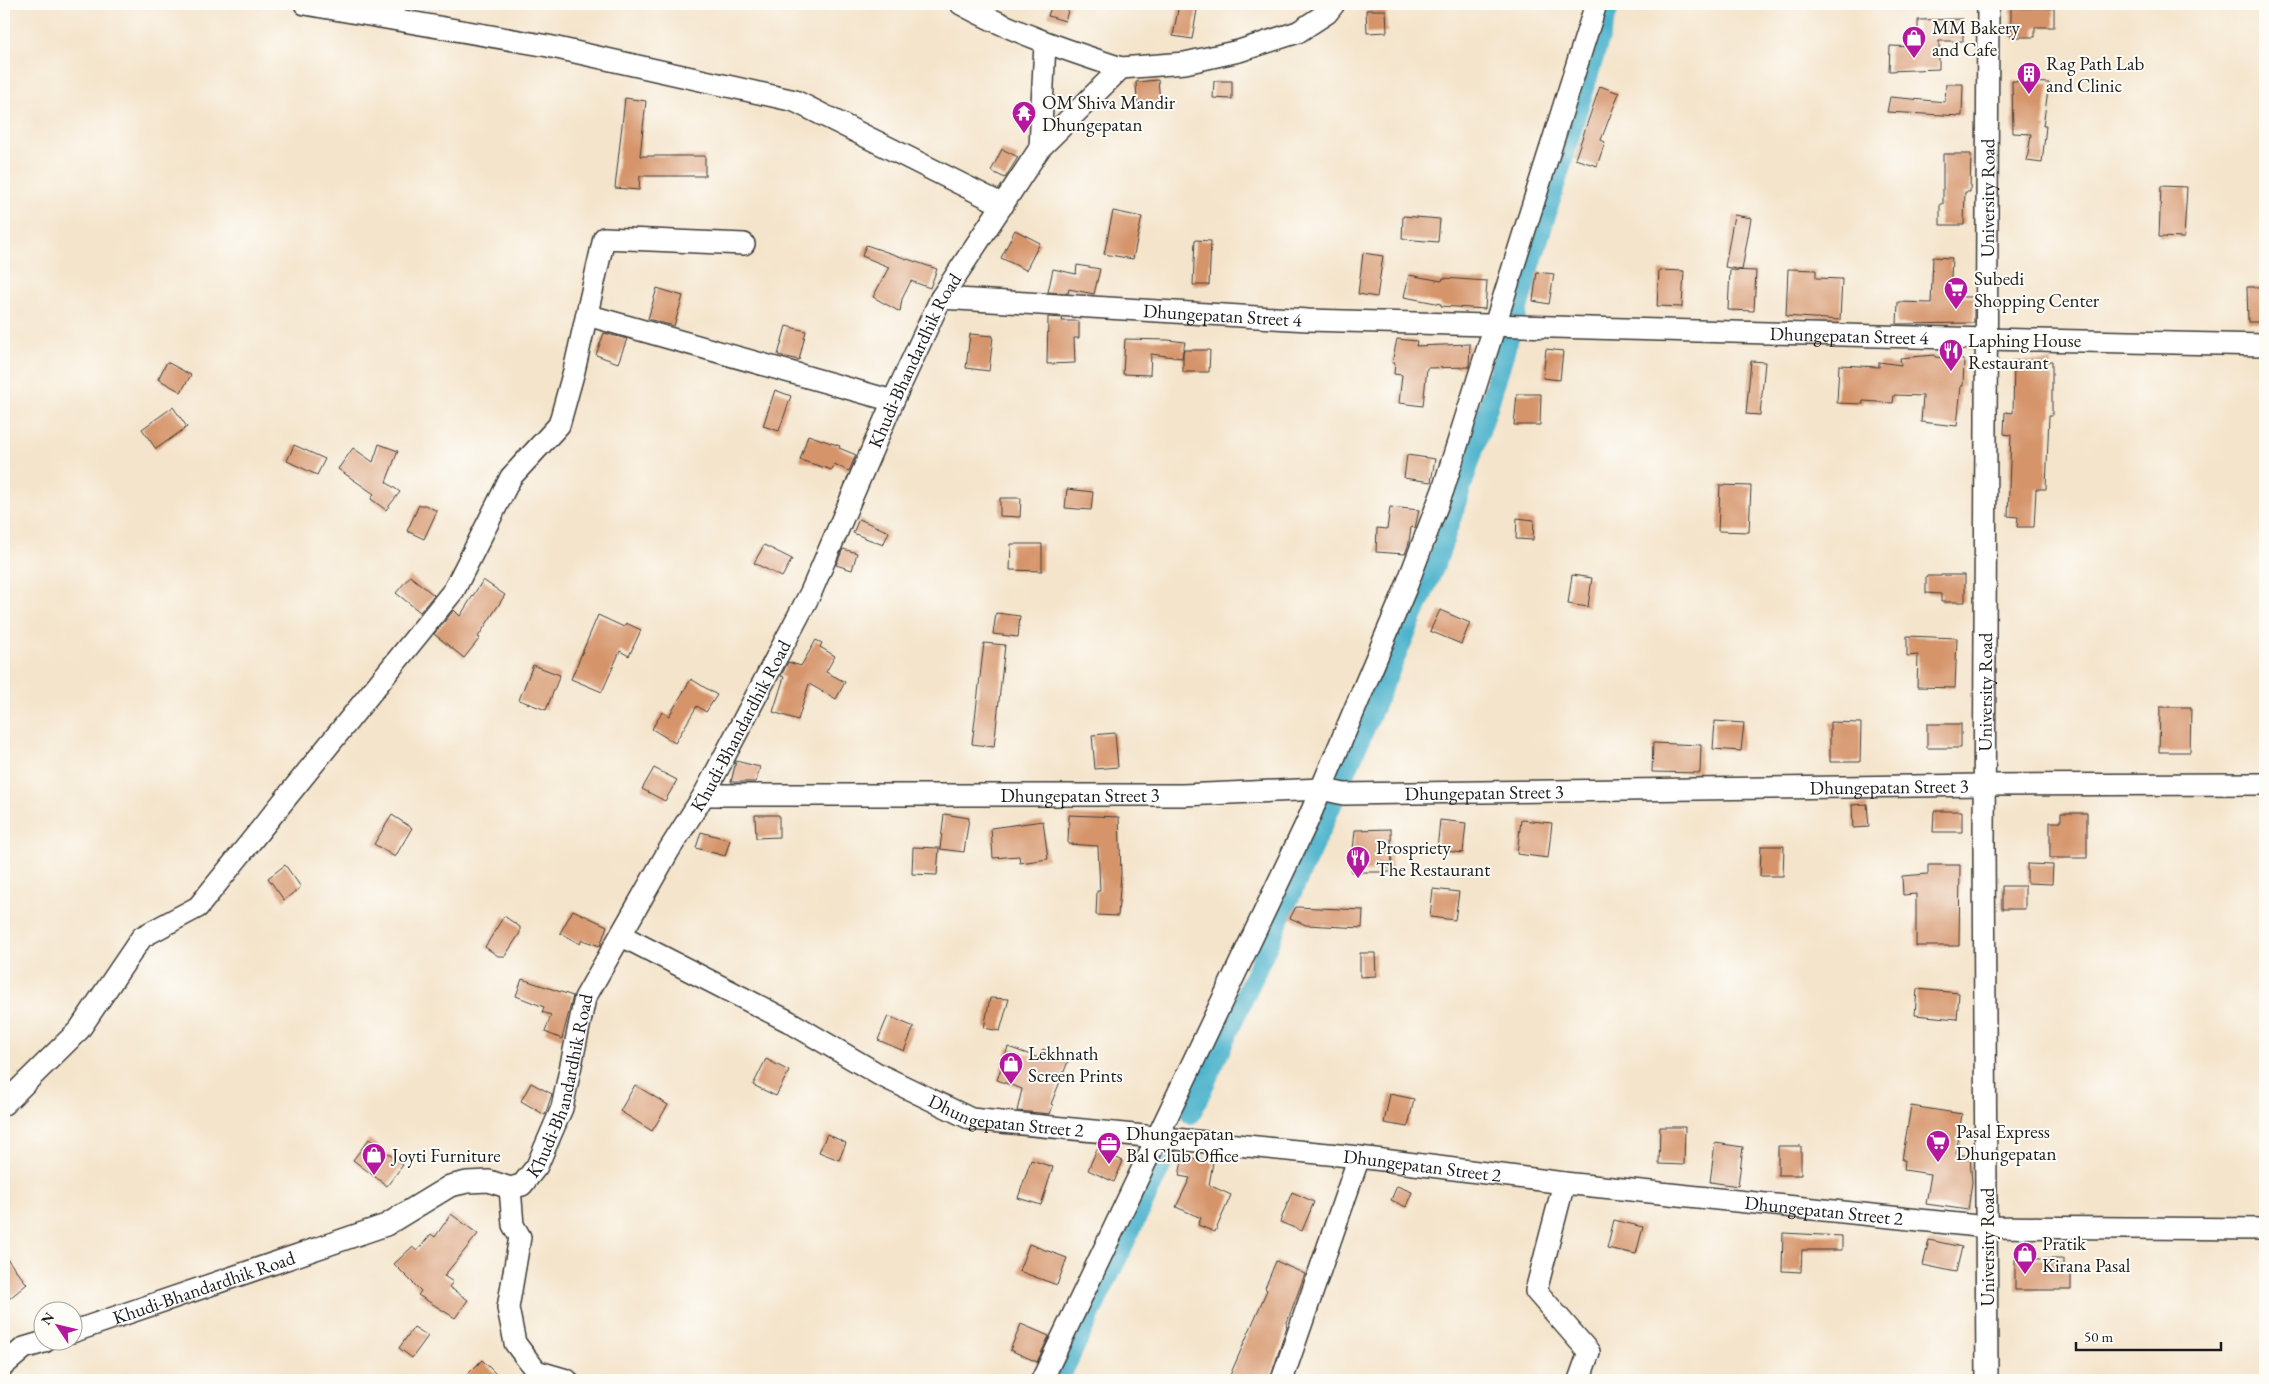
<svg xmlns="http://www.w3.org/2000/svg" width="2269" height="1384" font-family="'EB Garamond',serif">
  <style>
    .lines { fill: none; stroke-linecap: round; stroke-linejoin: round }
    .canal { stroke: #4db3cc; stroke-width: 20 }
    .building { fill: #d6946a }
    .minor-casing { stroke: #3c3a36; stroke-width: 24 }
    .minor { stroke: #fff; stroke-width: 21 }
    .labels { text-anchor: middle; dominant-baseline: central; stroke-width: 4; stroke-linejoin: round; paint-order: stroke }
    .poi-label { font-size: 19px; fill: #1c1c1c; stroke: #fdfcf7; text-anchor: start }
    .street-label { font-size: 19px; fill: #1c1c1c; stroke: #fdfcf7 }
  </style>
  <rect width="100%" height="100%" fill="#fdfcf7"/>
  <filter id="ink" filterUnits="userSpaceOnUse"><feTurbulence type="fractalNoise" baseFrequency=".02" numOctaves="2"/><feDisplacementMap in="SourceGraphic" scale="10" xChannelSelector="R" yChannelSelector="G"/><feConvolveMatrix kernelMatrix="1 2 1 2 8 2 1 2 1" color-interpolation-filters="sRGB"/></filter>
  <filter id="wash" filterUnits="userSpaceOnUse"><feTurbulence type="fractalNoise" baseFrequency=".0096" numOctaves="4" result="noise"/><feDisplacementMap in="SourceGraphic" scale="20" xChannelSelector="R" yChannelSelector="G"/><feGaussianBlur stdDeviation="1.12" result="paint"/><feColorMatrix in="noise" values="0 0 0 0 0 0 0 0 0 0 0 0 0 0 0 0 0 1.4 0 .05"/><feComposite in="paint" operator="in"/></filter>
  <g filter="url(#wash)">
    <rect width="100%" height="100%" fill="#f4e4cb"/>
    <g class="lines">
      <path class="canal" d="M1341 784 1437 561 1488 407 1610 4
        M1191 1114 1334 800
        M1059 1380 1171 1146"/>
    </g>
    <g id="blocks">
      <path class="building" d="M1052 4H1070L1065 21 1048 16Z
        M1179 4H1198L1192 39 1173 36Z
        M2011 8H2054V27H2035V37H2011Z
        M1366 10H1386L1387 32 1367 33Z
        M1963 19V41H1939V69L1889 71 1890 46 1918 47V20Z
        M1158 80 1160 101 1137 103 1136 82Z
        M1214 81H1232V99L1213 98Z
        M2012 81 2049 83 2043 126H2046L2042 163 2027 161 2031 134 2013 133Z
        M1946 84H1963L1962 116 1887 112 1890 97 1945 102Z
        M1600 86 1619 93 1601 140 1605 142 1597 166 1575 159Z
        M625 98 646 101 640 156H705V176H640L639 190 615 188Z
        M1002 149 1018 157 1005 178 991 171Z
        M1943 154H1971L1970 192H1965L1964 225H1940V204H1943Z
        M2161 186 2187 187 2184 238 2159 237Z
        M1113 211 1142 217 1133 259 1104 254Z
        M1734 215 1751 218 1742 270 1725 267Z
        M1403 216 1440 219 1438 242 1402 239Z
        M1015 230 1040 243 1026 270 1001 258Z
        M1195 240 1211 241 1209 285H1193Z
        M866 245 937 269 930 288 911 281 902 299 900 312 873 297 889 267 862 256Z
        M1363 253 1383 256 1377 297 1358 294Z
        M1933 257 1952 258 1950 297H1974V323L1897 324 1898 302 1931 303Z
        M1077 265 1100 269 1094 294 1069 289 1068 293 1048 292 1053 269 1076 274Z
        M1788 269 1816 270V278L1842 279 1840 320 1786 316Z
        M1659 270 1684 271 1682 307 1657 306Z
        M1730 270 1756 271 1754 311 1728 310Z
        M1537 272 1554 274 1549 304 1533 301Z
        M1409 275 1442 281 1443 278 1487 281 1485 309 1441 306V304L1404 297Z
        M2247 287H2265V322H2248Z
        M657 288 683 296 674 326 648 319Z
        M1048 317 1063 318 1062 321H1079V338H1074L1075 363 1047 364Z
        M786 326 806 331 799 360 778 355Z
        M604 333 627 339 618 363 596 355Z
        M970 334 993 336 989 371 966 368Z
        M1125 339 1168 340 1185 342 1182 358 1151 354 1150 375 1123 374Z
        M1397 339 1417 341 1416 346 1470 344 1469 367 1427 368 1423 406 1399 403 1402 375 1394 374 1395 363H1392Z
        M1546 349 1563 351 1560 380 1543 378Z
        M1183 350H1210L1209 372H1183Z
        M1935 355V357L1964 360 1963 386H1961L1957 426 1921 422 1923 396 1894 395 1893 403 1863 401V404L1837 403 1839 365 1879 367V362L1901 365 1900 358Z
        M1751 361 1765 362 1760 415 1746 414Z
        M2014 361H2052V416H2049L2046 489H2036L2034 527H2017L2018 517 2008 516 2011 435 2004 434 2005 412 2013 413Z
        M167 362 191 375 181 392 158 379Z
        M775 390 791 396 779 431 763 426Z
        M1517 394H1541L1540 425H1514Z
        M173 407 187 427 156 449 142 429Z
        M808 435 840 446 839 448 856 455 849 471 834 464 832 470 800 460Z
        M379 444 398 451 386 482 400 492 386 510 371 499 374 494 338 469 353 448 373 462Z
        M294 445 325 459 317 475 287 461Z
        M1407 455 1435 459 1431 482 1404 478Z
        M1720 485 1751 486 1749 532 1718 531Z
        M1067 489 1093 492 1091 510 1065 508Z
        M1000 498H1021L1020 517 1000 516Z
        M419 505H425L437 511 424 539 407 531Z
        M1390 507 1419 510 1415 528 1411 527 1409 543 1405 554 1376 552 1377 528 1387 529Z
        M1517 518 1534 520 1533 540 1516 539Z
        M859 519 889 532 883 545 853 533Z
        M1011 544H1042V571L1010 570Z
        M764 545 792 559 782 577 754 563Z
        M843 549 857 553 852 570 836 565Z
        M1572 575 1592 578 1588 607 1568 604Z
        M1941 575H1965V602H1941V594L1926 593V576H1941Z
        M410 576 434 595 420 612 396 593Z
        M483 580 505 595 478 637 480 638 464 658 434 634 454 610 460 616Z
        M1440 610 1470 623 1461 644 1430 631Z
        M996 613 1020 616 1018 637 993 634Z
        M598 615 624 627 626 623 641 630 629 656 620 651 602 692 571 679Z
        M1907 636 1957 638 1955 688 1917 687 1918 655 1907 656Z
        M816 640 822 643 820 647 835 656 826 672 845 682 836 699 809 684 798 720 773 712 784 677 781 676 788 662 801 666Z
        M984 643 1005 645 994 747 972 744Z
        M533 665 560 675 546 710 519 700Z
        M691 679 717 695 706 712 697 706 675 743 652 729 662 712 669 716Z
        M2160 707H2191L2190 752H2159Z
        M1715 721 1744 723 1741 751 1713 749Z
        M1830 722 1861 723 1860 762H1830Z
        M1927 724H1961V748H1927Z
        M1115 733 1118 767 1095 769 1092 735Z
        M1653 743 1701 745 1700 773 1652 772Z
        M736 761 760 767 756 782H731Z
        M654 768 677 780 665 801 642 789Z
        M1867 804 1869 827 1853 828 1852 805Z
        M1934 811H1962V832H1933Z
        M2061 813H2087V858H2050V822H2061Z
        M944 814 969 818 964 852 940 849Z
        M392 815 412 828 395 857 374 844Z
        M755 815H779V837L756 838Z
        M1069 815 1119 817 1121 874 1118 916 1096 915 1097 891H1100L1098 846 1068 844Z
        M1440 820 1466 823 1463 853 1437 850Z
        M1521 820 1552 823 1548 858 1517 854Z
        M1043 821 1048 859 1020 863 1019 856 993 858 991 828Z
        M1391 829 1392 872H1351L1355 830Z
        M701 832 730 840 725 856 696 848Z
        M1761 846H1784L1783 876H1760Z
        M913 847 939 848 937 875 912 874Z
        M2027 864 2053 865 2052 884 2027 883Z
        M285 865 301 887 284 900 268 878Z
        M1928 865H1960L1959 946H1916V894L1903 895 1902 876 1928 874Z
        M2002 886H2025V909H2002Z
        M1433 889 1459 892 1455 920 1430 917Z
        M1296 907 1363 910 1362 928 1306 925 1290 918Z
        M573 910 607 926 600 946 582 940 580 944 560 933Z
        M504 916 520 927V933L505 956H498L485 947Z
        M1360 953H1375L1376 976 1360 977Z
        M522 979 573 996 562 1039 545 1032 551 1015 542 1012 544 1007 516 996Z
        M1917 989 1959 993 1957 1019 1915 1015Z
        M990 998 1009 999 1000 1031 984 1028Z
        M888 1016 914 1027 904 1051 878 1040Z
        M1008 1047 1039 1058 1043 1049 1069 1059 1051 1104 1053 1105 1050 1114 1017 1111 1022 1089 997 1080Z
        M766 1059 789 1071 776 1096 753 1085Z
        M531 1083 552 1094 545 1115 521 1101Z
        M635 1085 668 1105 652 1131 620 1111Z
        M1390 1094 1414 1099 1408 1127 1384 1123Z
        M1911 1106 1962 1114 1956 1154 1970 1156 1972 1182 1968 1210 1926 1204 1931 1174 1904 1170 1905 1160H1902Z
        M1660 1127H1685L1684 1165 1659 1164Z
        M827 1134 846 1143 839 1160 819 1152Z
        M369 1139 403 1165 387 1186 353 1160Z
        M1715 1143 1743 1147 1738 1186 1710 1182Z
        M1778 1146H1801V1175H1778Z
        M1097 1149 1123 1161 1114 1182 1088 1170Z
        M1183 1156 1213 1162 1209 1185 1231 1195 1215 1232 1198 1225 1201 1218 1176 1207 1190 1178 1179 1176Z
        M1031 1160 1053 1167 1041 1205 1018 1198Z
        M1397 1186 1412 1192 1406 1207 1391 1200Z
        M1292 1192 1314 1202 1302 1231 1280 1222Z
        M451 1214 478 1234 444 1276 453 1282 449 1287 468 1300 455 1318 418 1295 421 1291 394 1264 412 1247 417 1251 431 1234 435 1237Z
        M1614 1220 1643 1227 1636 1254 1607 1248Z
        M1783 1233 1842 1236V1250H1802L1801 1272 1782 1271Z
        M1929 1240 1962 1247 1956 1272 1923 1265Z
        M1029 1244 1067 1258 1057 1285 1019 1271Z
        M4 1255 27 1284 4 1303Z
        M2015 1259H2063V1272H2071V1290H2015Z
        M1276 1261 1305 1274 1286 1325 1287 1326 1270 1380H1228L1267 1290 1265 1288Z
        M1021 1324 1049 1336 1037 1362 1010 1350Z
        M414 1327 428 1336 412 1358 399 1348Z
        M482 1360 502 1380H462Z"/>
    </g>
  </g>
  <g filter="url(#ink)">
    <use href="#blocks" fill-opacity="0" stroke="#3c3a36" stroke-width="1"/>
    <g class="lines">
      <defs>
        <g id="minor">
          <path d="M305 4 548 46 795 101 1003 205"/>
          <path d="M961 4C1012 32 1066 50 1121 68"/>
          <path d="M1040 148 1045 43"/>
          <path id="s1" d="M941 298 1308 320 1986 339 2265 345"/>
          <path d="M587 315 893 401"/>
          <path id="s2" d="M704 795H1183L1321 789 1344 794 1984 785 2265 784"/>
          <path id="s3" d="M622 936 788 1021 878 1074 971 1119 1359 1157 1564 1183 1987 1227 2265 1229"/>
          <path d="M4 1104 79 1030 142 937 198 907 454 590 511 477 559 425 574 371 604 238 744 244"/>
          <path d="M1564 1183 1536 1291 1589 1352 1579 1380"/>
          <path d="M510 1188 513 1225 520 1237 508 1308 515 1343 536 1371 567 1380"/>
          <path id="s4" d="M72 1332 386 1225 450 1186 467 1182 489 1181 510 1188 522 1185 537 1166 562 1108 585 998 669 850 704 795 811 592 893 401 941 298 1040 148 1121 68 1185 63 1239 51 1298 32 1327 13 1334 4"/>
          <path d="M4 1365 24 1348 44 1342"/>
          <path d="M1042 1380 1308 820 1405 590 1443 490 1596 4"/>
          <path d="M1282 1380 1359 1157"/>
          <path id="s5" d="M1987 1380 1984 843 1988 4"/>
        </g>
      </defs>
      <use href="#minor" class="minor-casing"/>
      <use href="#minor" class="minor"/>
    </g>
  </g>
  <defs>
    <symbol id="shop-pin" viewBox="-11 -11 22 30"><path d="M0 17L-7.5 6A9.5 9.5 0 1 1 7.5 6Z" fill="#b5179e" stroke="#fdfcf7"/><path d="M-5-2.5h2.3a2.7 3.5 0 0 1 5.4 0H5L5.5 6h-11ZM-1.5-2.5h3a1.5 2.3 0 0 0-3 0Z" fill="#fff"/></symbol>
    <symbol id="building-pin" viewBox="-11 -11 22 30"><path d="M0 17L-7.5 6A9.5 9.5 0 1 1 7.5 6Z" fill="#b5179e" stroke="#fdfcf7"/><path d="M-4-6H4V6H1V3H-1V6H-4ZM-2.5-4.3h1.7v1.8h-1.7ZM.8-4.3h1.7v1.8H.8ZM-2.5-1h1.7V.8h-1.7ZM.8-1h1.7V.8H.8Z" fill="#fff"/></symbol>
    <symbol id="temple-pin" viewBox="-11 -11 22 30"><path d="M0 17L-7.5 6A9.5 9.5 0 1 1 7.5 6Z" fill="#b5179e" stroke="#fdfcf7"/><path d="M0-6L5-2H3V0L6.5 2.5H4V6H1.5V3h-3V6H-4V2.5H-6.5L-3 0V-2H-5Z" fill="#fff"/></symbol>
    <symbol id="supermarket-pin" viewBox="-11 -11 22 30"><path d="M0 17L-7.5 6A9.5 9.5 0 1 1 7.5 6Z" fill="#b5179e" stroke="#fdfcf7"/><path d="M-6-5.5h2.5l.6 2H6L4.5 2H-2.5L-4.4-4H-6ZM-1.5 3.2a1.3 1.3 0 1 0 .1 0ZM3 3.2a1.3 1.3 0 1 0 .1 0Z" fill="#fff"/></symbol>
    <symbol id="restaurant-pin" viewBox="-11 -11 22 30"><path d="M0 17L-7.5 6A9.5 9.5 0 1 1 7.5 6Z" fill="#b5179e" stroke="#fdfcf7"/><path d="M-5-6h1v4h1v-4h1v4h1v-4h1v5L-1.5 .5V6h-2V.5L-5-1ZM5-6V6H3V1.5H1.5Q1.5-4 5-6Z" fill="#fff"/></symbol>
    <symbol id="office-pin" viewBox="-11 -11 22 30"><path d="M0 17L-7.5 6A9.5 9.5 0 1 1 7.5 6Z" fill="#b5179e" stroke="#fdfcf7"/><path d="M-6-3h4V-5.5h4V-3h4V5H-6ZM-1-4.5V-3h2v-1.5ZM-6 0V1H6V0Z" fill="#fff"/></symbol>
  </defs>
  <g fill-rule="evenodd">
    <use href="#shop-pin" x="1900" y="24" width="28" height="38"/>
    <use href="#building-pin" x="2015" y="60" width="28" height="38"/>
    <use href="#temple-pin" x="1010" y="99" width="28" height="38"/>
    <use href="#supermarket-pin" x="1942" y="275" width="28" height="38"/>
    <use href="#restaurant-pin" x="1937" y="337" width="28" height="38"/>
    <use href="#restaurant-pin" x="1344" y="844" width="28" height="38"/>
    <use href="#shop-pin" x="997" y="1050" width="28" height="38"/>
    <use href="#supermarket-pin" x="1924" y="1128" width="28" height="38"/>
    <use href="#office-pin" x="1095" y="1130" width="28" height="38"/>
    <use href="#shop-pin" x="360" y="1141" width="28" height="38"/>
    <use href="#shop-pin" x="2011" y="1240" width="28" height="38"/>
  </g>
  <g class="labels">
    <g class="poi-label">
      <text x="1932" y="27">MM Bakery<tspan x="1932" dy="22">and Cafe</tspan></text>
      <text x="2046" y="63">Rag Path Lab<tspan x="2046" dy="22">and Clinic</tspan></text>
      <text x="1042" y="102">OM Shiva Mandir<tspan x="1042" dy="22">Dhungepatan</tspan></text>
      <text x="1974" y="278">Subedi<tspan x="1974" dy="22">Shopping Center</tspan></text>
      <text x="1968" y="340">Laphing House<tspan x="1968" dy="22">Restaurant</tspan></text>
      <text x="1376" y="847">Prospriety<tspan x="1376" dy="22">The Restaurant</tspan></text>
      <text x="1028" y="1053">Lekhnath<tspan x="1028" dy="22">Screen Prints</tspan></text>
      <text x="1956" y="1131">Pasal Express<tspan x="1956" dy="22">Dhungepatan</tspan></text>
      <text x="1126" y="1133">Dhungaepatan<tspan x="1126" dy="22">Bal Club Office</tspan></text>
      <text x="392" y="1155">Joyti Furniture</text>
      <text x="2042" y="1243">Pratik<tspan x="2042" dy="22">Kirana Pasal</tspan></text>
    </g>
    <g class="street-label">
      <text stroke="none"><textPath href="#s5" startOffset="1182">University Road</textPath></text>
      <text stroke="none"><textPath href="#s1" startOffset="282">Dhungepatan Street 4</textPath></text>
      <text stroke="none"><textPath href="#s1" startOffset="909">Dhungepatan Street 4</textPath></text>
      <text stroke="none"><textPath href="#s4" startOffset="1399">Khudi-Bhandardhik Road</textPath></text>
      <text stroke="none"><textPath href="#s5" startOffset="688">University Road</textPath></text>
      <text stroke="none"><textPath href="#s4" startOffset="994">Khudi-Bhandardhik Road</textPath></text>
      <text stroke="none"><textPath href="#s2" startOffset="1186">Dhungepatan Street 3</textPath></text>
      <text stroke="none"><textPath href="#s2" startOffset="781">Dhungepatan Street 3</textPath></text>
      <text stroke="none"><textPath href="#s2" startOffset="376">Dhungepatan Street 3</textPath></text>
      <text stroke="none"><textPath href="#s4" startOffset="589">Khudi-Bhandardhik Road</textPath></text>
      <text stroke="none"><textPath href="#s3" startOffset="428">Dhungepatan Street 2</textPath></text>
      <text stroke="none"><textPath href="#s3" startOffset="848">Dhungepatan Street 2</textPath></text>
      <text stroke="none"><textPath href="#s3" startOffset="1252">Dhungepatan Street 2</textPath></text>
      <text transform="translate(1987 1247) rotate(-90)">University Road</text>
      <text stroke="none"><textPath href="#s4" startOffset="139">Khudi-Bhandardhik Road</textPath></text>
    </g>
  </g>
  <rect width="2269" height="1384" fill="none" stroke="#fdfcf7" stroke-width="20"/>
  <g transform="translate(58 1326) rotate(305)"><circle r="24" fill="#fdfcf7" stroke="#a3a29f"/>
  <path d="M0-4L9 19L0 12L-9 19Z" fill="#b5179e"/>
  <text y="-8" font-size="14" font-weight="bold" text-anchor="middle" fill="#1c1c1c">N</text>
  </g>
  <path d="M2076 1342v8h145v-8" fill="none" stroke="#1c1c1c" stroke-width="2.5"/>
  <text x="2084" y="1342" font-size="15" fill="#1c1c1c" stroke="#fdfcf7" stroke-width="4" paint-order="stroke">50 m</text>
</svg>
